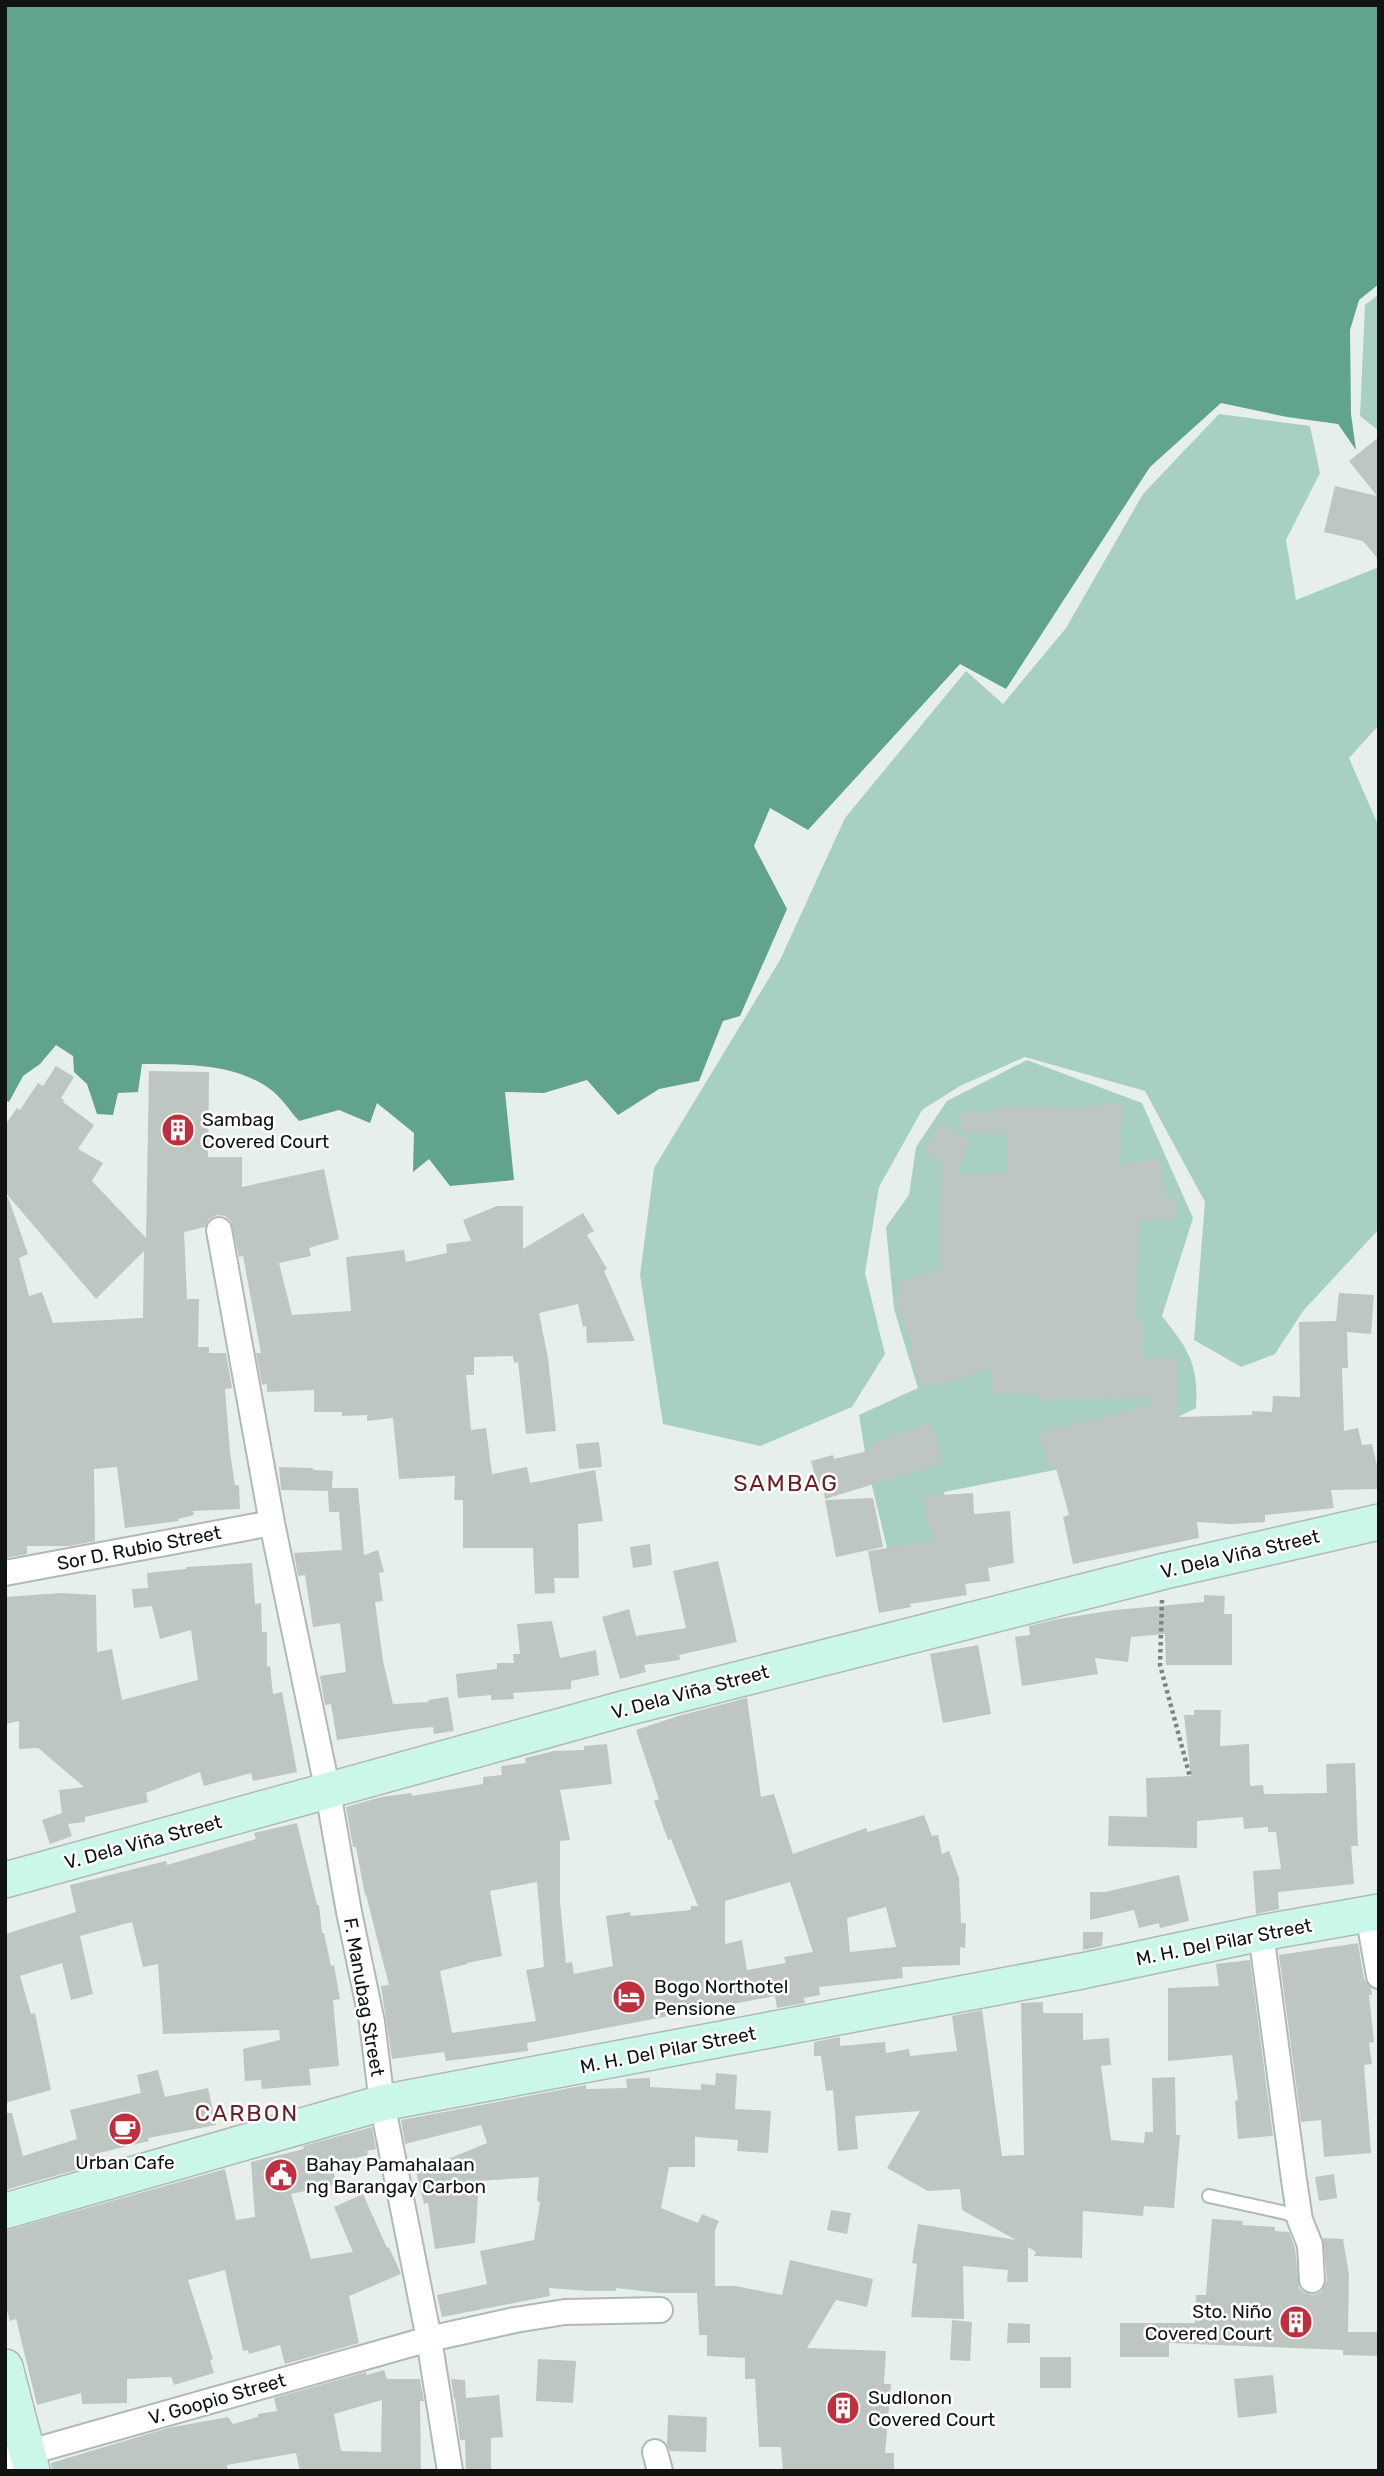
<svg xmlns="http://www.w3.org/2000/svg" width="1384" height="2476" font-family="Rubik,sans-serif">
  <style>
    .green { fill: #a7d0c1 }
    .water { fill: #62a38d }
    .building { fill: #bec6c2; fill-rule: evenodd }
    .lines { fill: none; stroke-linecap: round; stroke-linejoin: round }
    .lane-casing { stroke: #b1b9b5; stroke-width: 16 }
    .street-casing { stroke: #b1b9b5; stroke-width: 28 }
    .secondary-casing { stroke: #b1b9b5; stroke-width: 38 }
    .path { stroke: #7e8482; stroke-width: 4.5; stroke-dasharray: 3.5 3.5; stroke-linecap: butt }
    .lane { stroke: #fff; stroke-width: 12 }
    .street { stroke: #fff; stroke-width: 24 }
    .secondary { stroke: #cbf7ea; stroke-width: 35 }
    .labels { text-anchor: middle; dominant-baseline: central; stroke-width: 5; stroke-linejoin: round; paint-order: stroke }
    .poi-label { font-size: 19px; fill: #101312; stroke: #fff; text-anchor: start }
    .street-label { font-size: 19px; fill: #101312; stroke: #fff }
    .quarter-label { font-size: 23px; letter-spacing: 2px; fill: #692327; stroke: #fff }
  </style>
  <rect width="100%" height="100%" fill="#e7efec"/>
  <path class="green" d="M1379 294V431L1360 416 1365 305Z
    M1219 414 1310 426 1320 473 1286 540 1296 600 1379 567V725L1349 758 1379 827V1229L1303 1311 1275 1354 1241 1367 1194 1340 1205 1202 1145 1091 1025 1057 960 1086 922 1110 879 1187 865 1273 885 1354 852 1407 760 1446 663 1424 640 1275 654 1168 780 960 845 818 966 671 1003 704 1066 628 1143 494Z
    M1027 1060 1142 1103 1193 1218 1162 1316C1188 1349 1199 1364 1196 1408L1085 1464 944 1492 960 1575 898 1593 867 1465 859 1415 918 1388 894 1309 886 1227 909 1195 916 1147 947 1101Z"/>
  <path class="water" d="M5 5H1379V284L1359 300 1350 330 1351 414 1356 450 1338 424 1287 417 1221 403 1150 467 1006 689 960 664 808 830 770 808 754 846 787 909 740 1016 723 1021 699 1081 659 1089 618 1115 587 1080 544 1093 505 1092 514 1180 450 1186 429 1159 413 1172 414 1133 377 1103 370 1123 339 1110 299 1121C290 1111 281 1097 270 1089 232 1062 186 1065 142 1064L138 1092 118 1093 113 1115 97 1114 87 1084 74 1072 73 1056 56 1045 40 1064 23 1076 9 1102 5 1100Z"/>
  <path class="building" d="M1379 437V560L1363 541 1324 532 1335 486 1377 496 1349 461Z
    M56 1066 74 1077 61 1098 64 1100 63 1102 94 1125 78 1149 103 1163 92 1181 146 1238 149 1071 209 1072 208 1157H242V1187L324 1169 339 1239 309 1248 311 1256 279 1263 292 1315 351 1311 346 1257 404 1250 406 1262 447 1253 446 1244 471 1241 463 1220 497 1206H523V1249L583 1213 594 1231 587 1235 607 1269 604 1271 635 1341 587 1343 586 1326 583 1327 578 1304 539 1313 548 1358 556 1431 526 1434 518 1362 514 1363 513 1356 474 1357V1375H466L471 1430 486 1428 492 1474 527 1467 530 1483 595 1470 603 1521 578 1524 579 1578H554L555 1593 535 1594 533 1548H463V1500H454L455 1476 399 1479 393 1418 367 1421V1415L342 1416V1412H314V1390L267 1392V1384L262 1385 256 1353H261L243 1256 239 1257 231 1221 225 1216 217 1215 209 1219 205 1227 184 1232 187 1299H199L198 1347H209V1353H226L232 1388 225 1389 230 1452 235 1485H239L240 1509 193 1511 194 1515 178 1519 179 1521 125 1528 117 1467 94 1469 95 1541 69 1546H27V1554L5 1558V1197H8L28 1254 19 1258 29 1296 42 1292 53 1323 143 1318 144 1251 96 1299 5 1192V1125L17 1108 20 1110 38 1083 43 1086Z
    M1104 1102 1125 1106 1120 1131V1165L1159 1158 1165 1197 1175 1196 1177 1218 1139 1221 1135 1321H1143V1358L1176 1357 1177 1417 1252 1415V1411L1272 1412 1273 1396 1300 1397 1299 1322 1336 1321 1339 1293 1374 1295 1371 1334 1347 1332 1348 1368H1342L1344 1431 1358 1428 1362 1445 1372 1444 1379 1474V1489L1331 1490 1334 1508 1265 1515V1522L1231 1524 1197 1522 1199 1538 1073 1564 1063 1517 1069 1515 1055 1464 1048 1466 1040 1433 1152 1404 1151 1398 1039 1400V1394L992 1393V1367L941 1385H920L909 1346 912 1345 895 1299 902 1296 897 1282 941 1270 939 1228 943 1163 923 1151 940 1123 969 1140 958 1174 1007 1173V1134L961 1133V1112L994 1113V1108L1033 1106 1085 1109V1106H1103Z
    M931 1422 943 1463 825 1499 823 1487 818 1488 811 1461 833 1455 834 1459 872 1450 870 1444Z
    M599 1442 602 1467 579 1469 576 1444Z
    M279 1467 313 1468V1470L333 1471 332 1488H358L364 1555 378 1550 384 1572 379 1573 383 1601 375 1602 383 1661 393 1704 429 1702 428 1700 448 1697 454 1731 434 1734 433 1727 411 1729 337 1740 331 1704 325 1705 320 1676 346 1672 340 1623 313 1627 305 1575 298 1576 294 1553 342 1550 339 1512H329L328 1491 281 1490Z
    M973 1493 974 1514 1010 1511 1014 1563 988 1568 990 1581 965 1584 967 1595 910 1604 911 1607 879 1613 868 1551 933 1541 923 1496Z
    M873 1498 883 1547 836 1557 825 1500Z
    M650 1544 652 1565 633 1568 630 1547Z
    M718 1561 737 1642 679 1655 680 1660 644 1665 646 1672 620 1679 602 1617 629 1609 636 1636 686 1628 673 1571Z
    M252 1563 255 1604 261 1603 262 1632H267V1667L270 1666 273 1694 282 1692 297 1772 253 1781 251 1773 204 1786 200 1772 146 1793 148 1802 85 1817V1822L68 1824 72 1836 50 1844 42 1820 62 1813 59 1790 84 1787 38 1748 19 1749V1721L5 1724V1597L61 1593 96 1595 97 1652 112 1649 122 1700 198 1680 191 1630 160 1639 152 1606 134 1608 132 1589 148 1588 147 1573 186 1569V1567Z
    M1204 1595 1225 1596 1224 1614H1232V1665H1166L1165 1634 1131 1637 1128 1662 1095 1658 1098 1674 1022 1686 1015 1637 1030 1635 1029 1626 1058 1619 1115 1610 1204 1602Z
    M552 1621 560 1658 596 1650 599 1675 571 1681V1689L513 1693 514 1699 491 1700V1695L458 1698 456 1674 497 1669V1663H514L513 1654H520L517 1624Z
    M978 1645 991 1714 943 1723 930 1654Z
    M747 1698 761 1797 774 1794 793 1854 866 1828 868 1832 924 1815 932 1836 938 1835 942 1854 949 1851 959 1878 961 1923H966L965 1948 960 1947V1965L902 1967 903 1978 819 1987 820 1995 804 1998 805 2003 777 2008 775 1996 527 2043 528 2051 446 2061 444 2052 392 2059 381 1986 389 1985 366 1895H365L356 1847H353L346 1807 381 1797 411 1793 412 1796 483 1784V1777L502 1775 501 1766 526 1763 525 1758 554 1751 584 1750V1746L607 1744 612 1784 560 1790 570 1840 560 1841V1902L566 1963 572 1962 574 1974 613 1966 606 1916 630 1912 631 1916 691 1910V1906H698L671 1839 668 1840 654 1801 659 1799 636 1730 678 1716ZM537 1882 544 1967 526 1970 536 2021 452 2033 440 1971 467 1964V1963L502 1956 490 1891ZM790 1882 813 1952 784 1957 786 1963 747 1970 742 1940 725 1944V1901ZM886 1907 896 1947 850 1952 847 1918Z
    M1194 1710H1221L1220 1746 1249 1744 1250 1786 1263 1785 1264 1794 1327 1793 1326 1764 1355 1763 1358 1846H1351L1354 1884 1278 1892 1279 1909 1256 1914 1253 1871 1281 1869 1276 1832H1268V1827L1244 1829 1243 1817 1197 1821V1848L1108 1846 1109 1816 1147 1817 1146 1778 1191 1776 1184 1715H1194Z
    M297 1823 317 1905H319L322 1933H324L331 1966 334 1965 340 1999 333 2000 339 2066 309 2069 311 2085 262 2089 261 2080 245 2081 243 2049 280 2040 279 2030 163 2034 158 1964 143 1967 132 1922 80 1936 93 1994 71 2000 62 1963 20 1976 31 2014 35 2013 51 2090 5 2103V1934L76 1912 70 1885 166 1861 167 1865 256 1839 254 1833Z
    M1179 1875 1189 1921 1160 1928 1159 1923 1139 1928 1134 1910 1090 1920V1892H1105Z
    M1083 1932H1103L1102 1946 1083 1950Z
    M1358 1943 1364 1979 1371 1988 1372 1995H1369L1374 2042 1369 2043 1372 2064 1364 2065 1371 2153 1324 2157 1321 2120 1301 2122 1279 1955Z
    M1250 1960 1273 2136 1238 2139 1235 2101 1238 2100 1232 2055 1168 2061V1988L1219 1986 1216 1964Z
    M1043 2002V2013H1083V2040L1109 2038 1111 2065 1101 2066 1111 2140 1144 2143 1145 2132H1153L1152 2078 1175 2077 1176 2135H1180L1174 2208 1144 2206 1143 2216 1083 2211 1082 2258 1034 2256 1036 2252 1028 2247V2282H1007L1008 2270 963 2266 964 2319 911 2317 917 2264 912 2263 918 2224 1016 2240 962 2210 960 2189 928 2191 887 2168 920 2111 855 2116 858 2149 838 2151 833 2090 826 2091 821 2056H814V2042L840 2037V2046L885 2042 886 2053 909 2049 910 2056 957 2051 952 2016 982 2010 1002 2156 1024 2155 1021 2003Z
    M158 2070 165 2097 208 2088 216 2125 148 2138 149 2141 95 2154 97 2164 5 2190V2113H12L23 2156 77 2139 70 2110 141 2093 137 2075Z
    M716 2073 737 2075 735 2109 771 2111 768 2153 737 2151 738 2140 695 2137V2167H669L661 2208 698 2223 702 2214 719 2221 715 2230V2286H735L782 2295 790 2260 873 2279 867 2307 836 2300 807 2348 886 2351 884 2384H891L885 2453H894V2471H783L781 2447H759L755 2379H745V2358L707 2356V2335H699L697 2293H660L616 2288V2291H590L549 2288 550 2296 442 2317 437 2295 487 2284 480 2251 534 2240 540 2202 537 2201 539 2177 479 2181 475 2243 435 2249 428 2203 424 2204 416 2172 487 2143 481 2125 405 2144 401 2120 586 2085V2089L627 2088 626 2079 650 2078V2087L701 2090V2084L715 2085Z
    M372 2127 376 2149 367 2151 368 2155 331 2164 337 2184 291 2194 311 2259 353 2252 334 2207 363 2194 387 2248 389 2247 401 2274 349 2296 359 2343 285 2364 280 2345 249 2354 248 2350 243 2351 225 2270 188 2280 213 2359 210 2360 214 2373 174 2385 171 2377 127 2379V2403L82 2404 81 2393 37 2405 16 2319 10 2321 5 2304V2231L225 2169 236 2220 255 2217 251 2162 304 2149 303 2146Z
    M1334 2174 1337 2198 1319 2201 1315 2177Z
    M831 2210 851 2213 847 2234 827 2230Z
    M1212 2219 1243 2221 1242 2225 1275 2227V2231L1289 2232 1295 2248 1299 2288 1305 2293 1312 2295 1321 2292 1327 2280 1323 2238 1343 2239 1349 2275 1348 2332H1379V2356L1343 2355V2350L1169 2343V2357H1120V2323H1195L1196 2295H1206Z
    M952 2320 972 2322 970 2361 950 2360Z
    M1008 2323 1030 2324V2343H1007Z
    M1040 2357H1071V2388H1040Z
    M538 2359 576 2361 573 2403 536 2401Z
    M384 2370 387 2379H420L424 2401H420L421 2471H300L296 2453 227 2465 228 2471H52L51 2463 168 2428 228 2417 233 2424 258 2417V2414L277 2411 274 2398 366 2372 367 2375ZM382 2400 381 2452 341 2451 334 2414Z
    M1273 2375 1277 2413 1238 2418 1234 2379Z
    M451 2379 465 2380 466 2398 454 2399Z
    M499 2395 503 2437 491 2438V2471H466L465 2440H460L455 2399Z
    M668 2415 707 2417 706 2452 670 2451 667 2444Z"/>
  <g class="lines">
    <defs>
      <path id="lane" d="M1209 2196 1286 2213 1300 2220"/>
      <path id="street" d="M219 1230 272 1523 328 1792 349 1912 372 2022 382 2103 429 2339 450 2471
        M5 1573 272 1523
        M1368 1914 1379 1976
        M1261 1933 1294 2180 1300 2220 1310 2245 1312 2280
        M655 2452 660 2471
        M5 2459 429 2339 515 2320 565 2312 660 2310"/>
      <path id="secondary" d="M5 1880 626 1708 1165 1571 1379 1522
        M5 2211 382 2103 1082 1971 1261 1933 1379 1912
        M5 2367 32 2471"/>
    </defs>
    <use href="#lane" class="lane-casing"/>
    <use href="#street" class="street-casing"/>
    <use href="#secondary" class="secondary-casing"/>
    <path class="path" d="M1162 1600 1160 1665 1190 1777"/>
    <use href="#lane" class="lane"/>
    <use href="#street" class="street"/>
    <use href="#secondary" class="secondary"/>
  </g>
  <defs>
    <symbol id="building-disc" viewBox="-11 -11 22 22"><circle r="9.5" fill="#c02f3e" stroke="#fff"/><path d="M-4-6H4V6H1V3H-1V6H-4ZM-2.5-4.3h1.7v1.8h-1.7ZM.8-4.3h1.7v1.8H.8ZM-2.5-1h1.7V.8h-1.7ZM.8-1h1.7V.8H.8Z" fill="#fff"/></symbol>
    <symbol id="hotel-disc" viewBox="-11 -11 22 22"><circle r="9.5" fill="#c02f3e" stroke="#fff"/><path d="M-6-4.5h1.5V1H6V5H4.5V3h-9V5H-6ZM-4 0a1.8 1.8 0 1 1 3.6 0ZM.5 0V-2.5h3Q6-2.5 6 0Z" fill="#fff"/></symbol>
    <symbol id="cafe-disc" viewBox="-11 -11 22 22"><circle r="9.5" fill="#c02f3e" stroke="#fff"/><path d="M-5.5-4.5H6V0H3Q3 3.5 0 3.5H-2.5Q-5.5 3.5-5.5 0ZM3-3.2v2h1.7v-2ZM-6 4.5H4V6H-6Z" fill="#fff"/></symbol>
    <symbol id="civic-disc" viewBox="-11 -11 22 22"><circle r="9.5" fill="#c02f3e" stroke="#fff"/><path d="M-.6-6.5H3V-4.5H.6V-3L4-1V1h2V6H-6V1h2V-1L-.6-3ZM-1.2 2.5V6h2.4V2.5Z" fill="#fff"/></symbol>
  </defs>
  <g fill-rule="evenodd">
    <use href="#building-disc" x="159" y="1111" width="38" height="38"/>
    <use href="#hotel-disc" x="610" y="1978" width="38" height="38"/>
    <use href="#cafe-disc" x="106" y="2110" width="38" height="38"/>
    <use href="#civic-disc" x="262" y="2156" width="38" height="38"/>
    <use href="#building-disc" x="1277" y="2303" width="38" height="38"/>
    <use href="#building-disc" x="824" y="2389" width="38" height="38"/>
  </g>
  <g class="labels">
    <g class="poi-label">
      <text x="202" y="1119">Sambag<tspan x="202" dy="22">Covered Court</tspan></text>
      <text x="654" y="1986">Bogo Northotel<tspan x="654" dy="22">Pensione</tspan></text>
      <text x="125" y="2162" text-anchor="middle">Urban Cafe</text>
      <text x="306" y="2164">Bahay Pamahalaan<tspan x="306" dy="22">ng Barangay Carbon</tspan></text>
      <text x="1272" y="2311" text-anchor="end">Sto. Niño<tspan x="1272" dy="22">Covered Court</tspan></text>
      <text x="868" y="2397">Sudlonon<tspan x="868" dy="22">Covered Court</tspan></text>
    </g>
    <g class="street-label">
      <text transform="translate(139 1548) rotate(-11)">Sor D. Rubio Street</text>
      <text transform="translate(1240 1554) rotate(-13)">V. Dela Viña Street</text>
      <text transform="translate(690 1692) rotate(-15)">V. Dela Viña Street</text>
      <text transform="translate(143 1842) rotate(-15)">V. Dela Viña Street</text>
      <text transform="translate(1224 1942) rotate(-11)">M. H. Del Pilar Street</text>
      <text transform="translate(364 1997) rotate(80)">F. Manubag Street</text>
      <text transform="translate(668 2050) rotate(-11)">M. H. Del Pilar Street</text>
      <text transform="translate(217 2399) rotate(-16)">V. Goopio Street</text>
    </g>
    <g class="quarter-label">
      <text x="786" y="1483">SAMBAG</text>
      <text x="247" y="2113">CARBON</text>
    </g>
  </g>
  <rect width="1384" height="2476" fill="none" stroke="#101312" stroke-width="14"/>
</svg>
